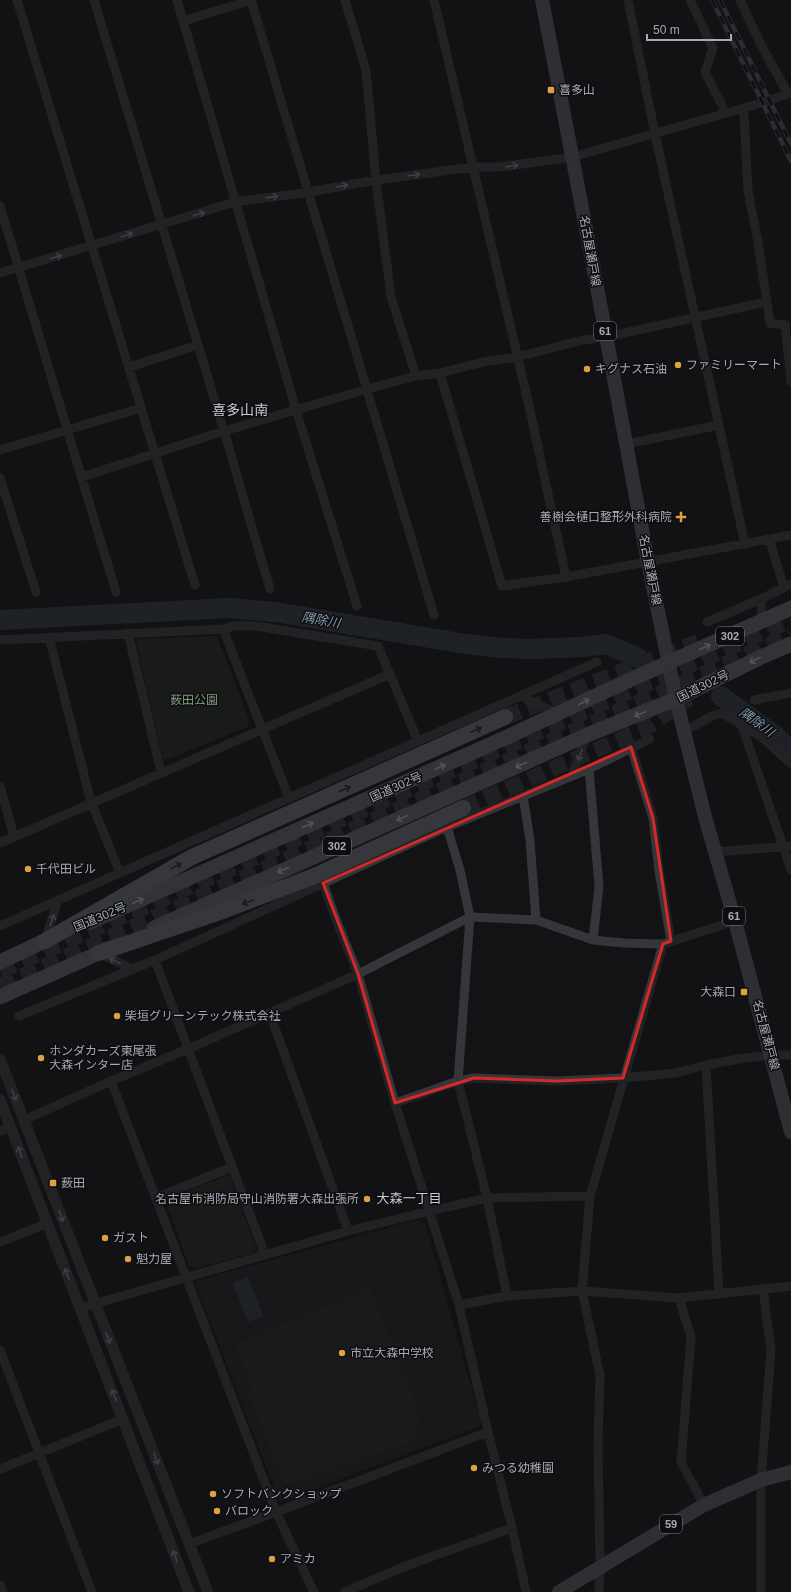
<svg xmlns="http://www.w3.org/2000/svg" width="791" height="1592" font-family="Arial,'Noto Sans JP',sans-serif">
  <style>
    .built { fill: #1f1f21 }
    .green { fill: #202620 }
    .water { fill: #2e363c }
    .lines { fill: none; stroke-linecap: round; stroke-linejoin: round }
    .river { stroke: #2e363c; stroke-width: 20 }
    .motorway-tunnel { stroke: #303135; stroke-width: 16; stroke-dasharray: 16 8; stroke-linecap: butt }
    .minor { stroke: #353639; stroke-width: 9 }
    .tertiary { stroke: #353639; stroke-width: 11 }
    .primary { stroke: #515358; stroke-width: 14 }
    .trunk { stroke: #595c61; stroke-width: 15 }
    .motorway { stroke: #61646a; stroke-width: 16 }
    .rail-casing { stroke: #4c4e52; stroke-width: 4.5 }
    .rail { stroke: #0e0e10; stroke-width: 3; stroke-dasharray: 9; stroke-linecap: butt }
    .oneway { stroke: #73767c }
    .oneway2 { stroke: #9ea3ab }
    .oneway3 { stroke: #232426 }
    .marked { fill: none; stroke: #d62828; stroke-width: 3; stroke-linejoin: round }
    .poi-dot { fill: #dda043; stroke: #0e0e10; stroke-width: 1.5 }
    .labels { text-anchor: middle; dominant-baseline: central; stroke-width: 3; stroke-linejoin: round; paint-order: stroke }
    .shield { fill: #0e0e10; stroke: #787c82; stroke-width: 1 }
    .shield-label { font-size: 11px; font-weight: bold; fill: #a6abb3 }
    .poi-label { font-size: 12px; fill: #a6abb3; stroke: #0e0e10; text-anchor: start }
    .street-label { font-size: 12px; fill: #a6abb3; stroke: #0e0e10 }
    .park-label { font-size: 12px; fill: #7f9c7f; stroke: #0e0e10 }
    .water-label { font-size: 13px; font-style: italic; fill: #819aab; stroke: #0e0e10 }
    .neighbourhood-label { font-size: 13px; fill: #c7cad0; stroke: #0e0e10 }
    .quarter-label { font-size: 14px; fill: #c7cad0; stroke: #0e0e10 }
  </style>
  <rect width="100%" height="100%" fill="#131315"/>
  <path class="built" d="M417 1220 425 1224 481 1421 480 1426 283 1501 279 1500 196 1285 198 1280Z"/>
  <path class="green" d="M217 636 249 720 247 727 168 759 163 758 136 643 139 639Z
    M229 1175 256 1248 253 1253 196 1268 189 1266 166 1202 167 1198Z
    M370 1288 420 1415 415 1441 284 1486 248 1392 253 1390 235 1344Z"/>
  <path class="water" d="M248 1277 263 1316 248 1322 233 1283Z"/>
  <g class="lines">
    <path class="river" d="M0 620 229 608 275 612 466 644 502 648 530 649 582 647 606 644 638 658
      M721 696 773 734 791 750"/>
    <path class="motorway-tunnel" d="M505 717 698 642
      M463 808 644 729 689 698
      M0 971 791 620
      M0 986 791 635"/>
    <path class="minor" d="M17 0 195 585
      M94 0 224 431 270 589
      M177 0 296 410 357 606
      M251 0 434 615
      M345 0 366 70 376 180 391 297 416 376
      M434 0 530 410 566 577
      M628 0 655 134 745 544
      M690 0 713 48 705 72 722 105 725 113
      M740 0 761 45 788 94
      M183 21 252 0
      M741 109 744 115 748 191 758 242 770 323 785 325 791 381
      M0 206 116 592
      M0 273 235 202 309 192 376 180 473 167H500L572 157 751 106 791 93
      M129 367 198 345
      M440 373 502 586 566 577 791 535
      M626 444 719 425
      M0 450 141 408
      M82 477 224 431 367 389 416 376 440 373 483 362 517 357 583 340 606 337 766 302
      M0 478 36 592
      M769 539 784 587
      M761 599 762 621
      M707 622 761 599 791 584
      M223 629 233 626H256L378 646 418 741
      M128 633 161 772
      M49 637 91 802 120 873
      M0 640 223 629 289 798
      M521 696 558 714
      M754 700 791 693
      M742 726 791 870
      M685 731 712 716 722 713 764 739 791 764
      M631 747 653 818 659 871 671 941
      M589 769 599 886 593 940
      M572 775 587 735
      M0 786 14 837
      M523 796 530 840 536 920
      M447 827 460 870 470 917 458 1081 487 1198 507 1296
      M0 843 390 674
      M715 852 791 846
      M323 883 337 922 358 974 395 1103 459 1305 488 1432 512 1528 526 1592
      M0 926 597 662
      M45 941 58 900
      M99 953 132 969
      M155 960 265 1255
      M270 1014 348 1231
      M19 1016 155 960 447 827 589 769 650 739
      M706 1065 719 1293
      M111 1081 276 1512 314 1592
      M395 1103 458 1081 474 1078 557 1081 623 1078 676 1073 706 1065 739 1059 771 1055H791
      M24 1120 111 1081 188 1049 358 974 470 917 536 920 593 940 624 943 663 944 735 921
      M0 1131 10 1127
      M155 1198 232 1167
      M0 1242 48 1223
      M679 1298 691 1337 681 1462 704 1505
      M459 1305 507 1296 582 1291 679 1298 791 1286
      M80 1308 348 1231 430 1211 487 1198 590 1196
      M0 1350 92 1592
      M0 1469 123 1419
      M189 1544 276 1512 488 1432
      M0 1585 3 1592
      M345 1592 408 1565 512 1528
      M599 1592 600 1567 598 1445 600 1376 582 1291 590 1196 663 944
      M761 1592V1480L771 1350 763 1289"/>
    <path class="tertiary" d="M0 1059 208 1592
      M0 1100 189 1592"/>
    <path class="primary" d="M542 0 589 244 648 562 676 699 705 817 735 921 791 1132
      M559 1592 704 1505 761 1480 791 1472"/>
    <path class="trunk" d="M90 922 505 738 634 678 791 608
      M154 928 587 735 676 699 761 657 791 644
      M0 962 55 936
      M0 997 110 948"/>
    <path class="motorway" d="M45 941 192 857 505 717
      M99 953 220 912 312 877 463 808"/>
    <defs>
      <path id="rail" d="M712 0 791 161
        M720 0 791 144"/>
    </defs>
    <use href="#rail" class="rail-casing"/>
    <use href="#rail" class="rail"/>
  </g>
  <defs><path id="oneway-shaft" d="M-6 0H5M1.5-3L5.5 0L1.5 3" fill="none" stroke-width="1.6" stroke-linecap="round" stroke-linejoin="round"/></defs>
  <g class="oneway">
    <use href="#oneway-shaft" transform="translate(512 166) rotate(-8)"/>
    <use href="#oneway-shaft" transform="translate(414 175) rotate(-7)"/>
    <use href="#oneway-shaft" transform="translate(342 186) rotate(-10)"/>
    <use href="#oneway-shaft" transform="translate(272 197) rotate(-8)"/>
    <use href="#oneway-shaft" transform="translate(199 214) rotate(-17)"/>
    <use href="#oneway-shaft" transform="translate(127 235) rotate(-17)"/>
    <use href="#oneway-shaft" transform="translate(56 257) rotate(-17)"/>
    <use href="#oneway-shaft" transform="translate(580 755) rotate(111)"/>
    <use href="#oneway-shaft" transform="translate(52 920) rotate(-72)"/>
    <use href="#oneway-shaft" transform="translate(115 961) rotate(-154)"/>
    <use href="#oneway-shaft" transform="translate(14 1095) rotate(69)"/>
    <use href="#oneway-shaft" transform="translate(20 1152) rotate(-111)"/>
    <use href="#oneway-shaft" transform="translate(61 1216) rotate(69)"/>
    <use href="#oneway-shaft" transform="translate(67 1274) rotate(-111)"/>
    <use href="#oneway-shaft" transform="translate(108 1338) rotate(69)"/>
    <use href="#oneway-shaft" transform="translate(114 1395) rotate(-111)"/>
    <use href="#oneway-shaft" transform="translate(156 1459) rotate(69)"/>
    <use href="#oneway-shaft" transform="translate(175 1556) rotate(-111)"/>
  </g>
  <g class="oneway2">
    <use href="#oneway-shaft" transform="translate(705 647) rotate(-24)"/>
    <use href="#oneway-shaft" transform="translate(755 660) rotate(153)"/>
    <use href="#oneway-shaft" transform="translate(584 702) rotate(-26)"/>
    <use href="#oneway-shaft" transform="translate(640 714) rotate(159)"/>
    <use href="#oneway-shaft" transform="translate(521 765) rotate(156)"/>
    <use href="#oneway-shaft" transform="translate(440 767) rotate(-24)"/>
    <use href="#oneway-shaft" transform="translate(402 818) rotate(155)"/>
    <use href="#oneway-shaft" transform="translate(308 825) rotate(-24)"/>
    <use href="#oneway-shaft" transform="translate(283 870) rotate(156)"/>
    <use href="#oneway-shaft" transform="translate(138 901) rotate(-24)"/>
  </g>
  <g class="oneway3">
    <use href="#oneway-shaft" transform="translate(476 730) rotate(-24)"/>
    <use href="#oneway-shaft" transform="translate(345 789) rotate(-24)"/>
    <use href="#oneway-shaft" transform="translate(176 866) rotate(-28)"/>
    <use href="#oneway-shaft" transform="translate(248 902) rotate(159)"/>
  </g>
  <path d="M0 0H791V1592H0ZM631 747 653 818 671 941 663 944 623 1078 557 1081 474 1078 395 1103 358 974 323 883Z" fill="#131315" fill-opacity=".55" fill-rule="evenodd"/>
  <path class="marked" d="M631 747 653 818 671 941 663 944 623 1078 557 1081 474 1078 395 1103 358 974 323 883Z"/>
  <g class="poi-dot">
    <rect x="547" y="86" width="8" height="8" rx="2"/>
    <circle cx="678" cy="365" r="4"/>
    <circle cx="587" cy="369" r="4"/>
    <path d="M679 511h4v4h4v4h-4v4h-4v-4h-4v-4h4z"/>
    <circle cx="28" cy="869" r="4"/>
    <rect x="740" y="988" width="8" height="8" rx="2"/>
    <circle cx="117" cy="1016" r="4"/>
    <circle cx="41" cy="1058" r="4"/>
    <rect x="49" y="1179" width="8" height="8" rx="2"/>
    <circle cx="367" cy="1199" r="4"/>
    <circle cx="105" cy="1238" r="4"/>
    <circle cx="128" cy="1259" r="4"/>
    <circle cx="342" cy="1353" r="4"/>
    <circle cx="474" cy="1468" r="4"/>
    <circle cx="213" cy="1494" r="4"/>
    <circle cx="217" cy="1511" r="4"/>
    <circle cx="272" cy="1559" r="4"/>
  </g>
  <g class="labels">
    <g class="shield">
      <rect x="594" y="322" width="22" height="18" rx="3"/>
      <rect x="716" y="627" width="28" height="18" rx="3"/>
      <rect x="323" y="837" width="28" height="18" rx="3"/>
      <rect x="723" y="907" width="22" height="18" rx="3"/>
      <rect x="660" y="1515" width="22" height="18" rx="3"/>
    </g>
    <g class="shield-label">
      <text x="605" y="331">61</text>
      <text x="730" y="636">302</text>
      <text x="337" y="846">302</text>
      <text x="734" y="916">61</text>
      <text x="671" y="1524">59</text>
    </g>
    <g class="poi-label">
      <text x="559" y="90">喜多山</text>
      <text x="686" y="365">ファミリーマート</text>
      <text x="595" y="369">キグナス石油</text>
      <text x="672" y="517" text-anchor="end">善樹会樋口整形外科病院</text>
      <text x="36" y="869">千代田ビル</text>
      <text x="736" y="992" text-anchor="end">大森口</text>
      <text x="125" y="1016">柴垣グリーンテック株式会社</text>
      <text x="49" y="1051">ホンダカーズ東尾張<tspan x="49" dy="14">大森インター店</tspan></text>
      <text x="61" y="1183">薮田</text>
      <text x="359" y="1199" text-anchor="end">名古屋市消防局守山消防署大森出張所</text>
      <text x="113" y="1238">ガスト</text>
      <text x="136" y="1259">魁力屋</text>
      <text x="350" y="1353">市立大森中学校</text>
      <text x="482" y="1468">みつる幼稚園</text>
      <text x="221" y="1494">ソフトバンクショップ</text>
      <text x="225" y="1511">バロック</text>
      <text x="280" y="1559">アミカ</text>
    </g>
    <g class="street-label">
      <text transform="translate(590 251) rotate(80)">名古屋瀬戸線</text>
      <text transform="translate(650 570) rotate(79)">名古屋瀬戸線</text>
      <text transform="translate(703 686) rotate(-26)">国道302号</text>
      <text transform="translate(396 787) rotate(-24)">国道302号</text>
      <text transform="translate(100 917) rotate(-23)">国道302号</text>
      <text transform="translate(766 1035) rotate(75)">名古屋瀬戸線</text>
    </g>
    <g class="park-label">
      <text x="194" y="700">薮田公園</text>
    </g>
    <g class="water-label">
      <text transform="translate(321 620) rotate(10)">隅除川</text>
      <text transform="translate(757 722) rotate(36)">隅除川</text>
    </g>
    <g class="neighbourhood-label">
      <text x="409" y="1198">大森一丁目</text>
    </g>
    <g class="quarter-label">
      <text x="240" y="410">喜多山南</text>
    </g>
  </g>
  <path d="M647 34v6h84v-6" fill="none" stroke="#a6abb3" stroke-width="2"/>
  <text x="653" y="34" font-size="12" fill="#a6abb3" stroke="#0e0e10" stroke-width="3" paint-order="stroke">50 m</text>
</svg>
